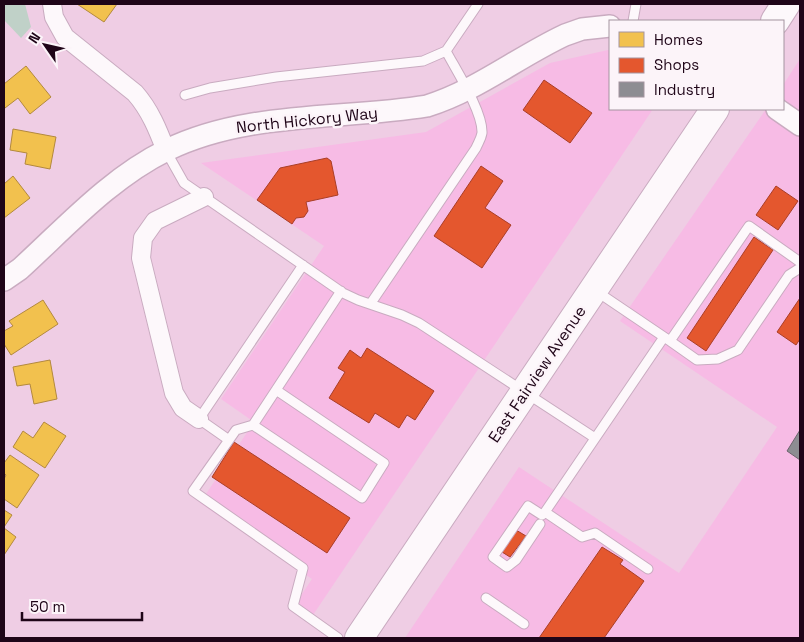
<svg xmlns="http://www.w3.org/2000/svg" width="804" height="642" font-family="'Space Grotesk',sans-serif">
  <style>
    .built { fill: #f7bbe5 }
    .green { fill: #c0d1c8 }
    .homes { fill: #f2c14e; stroke: #b3893e }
    .shops { fill: #e4572e; stroke: #a93e27 }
    .industry { fill: #8d8d92; stroke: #6c646d }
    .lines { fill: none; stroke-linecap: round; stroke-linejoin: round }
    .service-casing { stroke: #c9abc0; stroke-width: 11 }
    .minor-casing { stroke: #c9abc0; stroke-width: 20 }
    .tertiary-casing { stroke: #c9abc0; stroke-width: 24 }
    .primary-casing { stroke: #c9abc0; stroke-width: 30 }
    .service { stroke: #fdf8fb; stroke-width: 9 }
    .minor { stroke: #fdf8fb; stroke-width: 18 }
    .tertiary { stroke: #fdf8fb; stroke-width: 21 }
    .primary { stroke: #fdf8fb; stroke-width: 28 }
    .labels { text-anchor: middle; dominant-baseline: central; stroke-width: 5; stroke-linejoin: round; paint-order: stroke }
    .street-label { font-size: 16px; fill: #1f0518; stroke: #fcf4f9 }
  </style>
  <rect width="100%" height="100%" fill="#efcde4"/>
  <path class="built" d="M608 50 610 51V109H653L311 618 294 606 312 579 200 503 254 422 221 399 324 246 201 163 426 132 550 63Z
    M800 59V638H405L519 467 679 573 777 427 620 321 766 109H783V85Z"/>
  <path class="green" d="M4 4H25L31 27 21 38 4 20Z"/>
  <path class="homes" d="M77 4H117L104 22Z
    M26 66 51 97 30 114 18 98 5 108 4 106V84Z
    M13 129 56 137 50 169 25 164 27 153 10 150Z
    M13 176 30 198 4 218V184Z
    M43 300 58 324 11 355 4 344V331L13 326 9 321Z
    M50 360 57 399 34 404 30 384 17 386 13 367Z
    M44 422 66 436 45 468 13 447 23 431 33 438Z
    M10 455 39 475 17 508 4 499V479L6 475 4 473V463Z
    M4 510 12 515 4 527Z
    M4 528 16 537 4 555Z"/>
  <path class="shops" d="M544 80 592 113 570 143 523 110Z
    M327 158 331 161 338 195 306 202 308 211 304 217 296 218 292 224 257 200 280 168Z
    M481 166 503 181 485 208 511 225 482 268 434 236Z
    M776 186 798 201 778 230 756 215Z
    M754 237 773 250 706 351 687 338Z
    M800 298V339L796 345 777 332Z
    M367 348 434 391 415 420 407 415 399 428 375 413 369 423 329 398 345 372 338 368 350 350 361 358Z
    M234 442 350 518 327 553 212 477Z
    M516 530 526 536 510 557 502 552Z
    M602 547 623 560 620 564 644 581 604 638H539Z"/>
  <path class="industry" d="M800 430V460L787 451Z"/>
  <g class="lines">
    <defs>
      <path id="service" d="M633 21 636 4
        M185 95 210 88 276 77 423 61 446 51
        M166 151 184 183 330 284 343 293 358 300 402 315 419 323 595 438
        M596 291 670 341 749 226 800 262
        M371 303 476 148C478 143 481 139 482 133 483 112 456 70 446 51L478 4
        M670 341 697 360 718 359 738 350 789 275 800 268
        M253 425 362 498 384 463 276 390
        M229 440 199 419 303 265
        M540 524 516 560 507 567 493 557 528 506 542 515
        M648 569 595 533 582 537 545 512 664 337
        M486 598 524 624
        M338 638 293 606 303 568 193 491 236 430 253 425 341 291"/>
      <path id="minor" d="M52 4 54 17 65 37 135 93C150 110 158 130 166 151
        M199 419 183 408 174 393 141 258 143 238 155 221 204 197"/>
      <path id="tertiary" d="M777 109 800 125
        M4 280 20 269C66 227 110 178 167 150 247 111 340 120 427 106 476 91 518 57 565 35L582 29 610 26"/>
      <path id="primary" d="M775 21 786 4
        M359 638 715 109"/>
    </defs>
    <use href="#service" class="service-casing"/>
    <use href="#minor" class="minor-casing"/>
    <use href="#tertiary" class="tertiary-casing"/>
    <use href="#primary" class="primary-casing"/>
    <use href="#service" class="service"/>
    <use href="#minor" class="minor"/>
    <use href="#tertiary" class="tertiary"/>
    <use href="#primary" class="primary"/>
  </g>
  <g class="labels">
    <g class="street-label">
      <text transform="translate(307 120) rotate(-6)">North Hickory Way</text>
      <text transform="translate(537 374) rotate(-56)">East Fairview Avenue</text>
    </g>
  </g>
  <rect width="804" height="642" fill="none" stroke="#1f0518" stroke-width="10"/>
  <rect x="609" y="20" width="175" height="90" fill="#fcf4f9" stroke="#a4949f"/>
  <rect x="619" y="32" width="25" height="15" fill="#f2c14e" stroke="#a4949f"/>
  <text x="654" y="45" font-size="15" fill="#1f0518">Homes</text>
  <rect x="619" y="58" width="25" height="15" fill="#e4572e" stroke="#a4949f"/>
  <text x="654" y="70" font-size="15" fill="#1f0518">Shops</text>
  <rect x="619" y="82" width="25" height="15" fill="#8d8d92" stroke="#a4949f"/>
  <text x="654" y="95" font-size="15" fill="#1f0518">Industry</text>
  <g transform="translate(45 45) rotate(304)" stroke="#fcf4f9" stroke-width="4" paint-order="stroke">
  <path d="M0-4L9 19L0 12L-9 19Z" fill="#1f0518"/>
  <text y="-8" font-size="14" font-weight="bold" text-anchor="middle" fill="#1f0518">N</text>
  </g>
  <path d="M22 612v8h120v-8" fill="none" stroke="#1f0518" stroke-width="2.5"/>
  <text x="30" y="612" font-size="15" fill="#1f0518" stroke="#fcf4f9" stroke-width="4" paint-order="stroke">50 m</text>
</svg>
